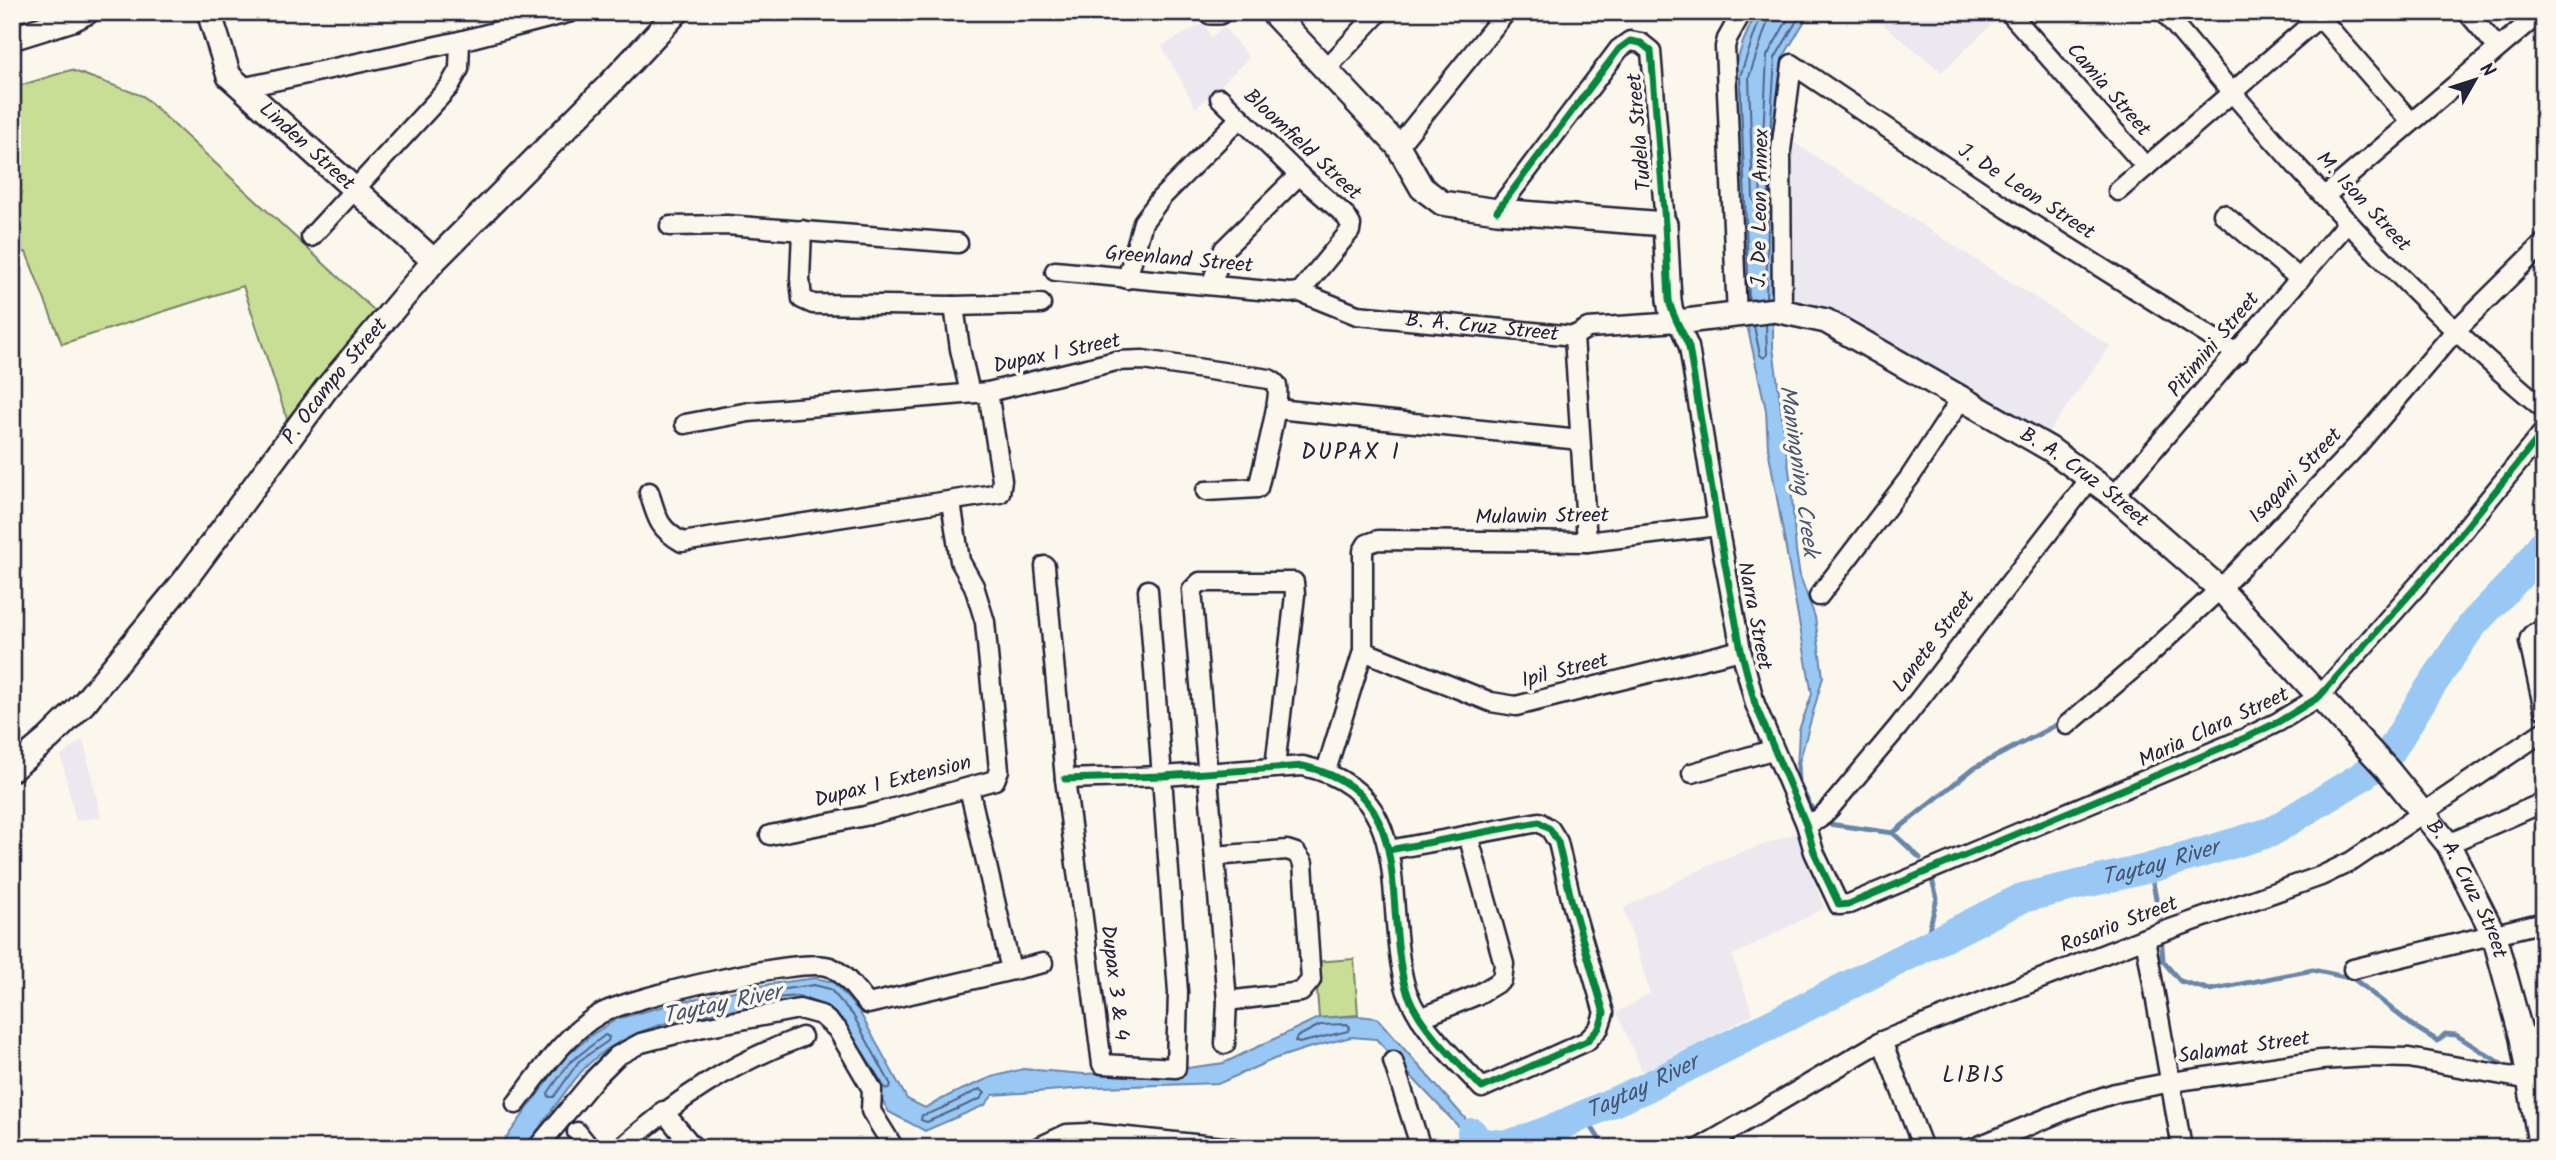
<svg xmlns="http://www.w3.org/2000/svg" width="2556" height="1160" font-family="Kalam,sans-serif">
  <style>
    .built { fill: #ebe8ef }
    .green { fill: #c8de94; stroke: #758068; stroke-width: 2 }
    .water { fill: #99c8f4; stroke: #6986aa; stroke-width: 2 }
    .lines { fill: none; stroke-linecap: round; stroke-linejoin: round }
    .shore { stroke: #526485; stroke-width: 2 }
    .stream { stroke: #6986aa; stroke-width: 5 }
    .river { stroke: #99c8f4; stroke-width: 30 }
    .minor-casing { stroke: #22223b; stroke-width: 23 }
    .tertiary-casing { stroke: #22223b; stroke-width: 28 }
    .minor { stroke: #fbf7ec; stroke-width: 18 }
    .tertiary { stroke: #fbf7ec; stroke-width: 23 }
    .cycleway-casing { stroke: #fbf7ec; stroke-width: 11 }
    .cycleway { stroke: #00873e; stroke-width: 7 }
    .labels { text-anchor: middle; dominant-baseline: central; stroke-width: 7; stroke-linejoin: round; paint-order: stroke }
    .street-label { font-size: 21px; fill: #22223b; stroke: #fbf7ec }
    .neighbourhood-label { font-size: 23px; letter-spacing: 2px; fill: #22223b; stroke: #fbf7ec }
    .water-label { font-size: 23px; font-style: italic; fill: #465472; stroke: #fbf7ec }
  </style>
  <rect width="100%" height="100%" fill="#fbf7ec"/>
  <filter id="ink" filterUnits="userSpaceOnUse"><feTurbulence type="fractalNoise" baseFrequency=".0143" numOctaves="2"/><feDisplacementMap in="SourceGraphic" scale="14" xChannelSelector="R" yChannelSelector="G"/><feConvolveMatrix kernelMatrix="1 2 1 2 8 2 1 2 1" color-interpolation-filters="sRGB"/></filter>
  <g filter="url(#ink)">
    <path class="built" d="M1868 12H1997L2000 16 1942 72Z
      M1204 23 1211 37 1224 27 1249 58 1196 108 1162 46Z
      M1787 138 2110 346 2046 436 1786 303Z
      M83 739 101 817 76 821 61 756Z
      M1797 833 1824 908 1732 956 1753 1014 1644 1075 1617 1013 1650 993 1624 908 1720 860Z"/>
    <path class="green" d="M71 70 143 96 375 311 287 419 243 286 62 344 26 252 12 254V88Z
      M12 695 22 744 12 749Z
      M1354 959 1358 1015 1319 1018 1315 962Z"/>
    <path class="water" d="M1756 12H1810L1782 59 1778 119 1773 302V347L1791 485 1796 551 1800 576 1815 617 1823 677 1797 770 1799 730 1812 694 1768 448 1766 410 1741 298 1733 75 1743 42Z
      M815 978 833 982 859 1011 907 1099 925 1108 952 1094 992 1077 1023 1069 1085 1074 1180 1069 1224 1063 1318 1018 1358 1016 1377 1018 1477 1132 1490 1141 1508 1145 1494 1147 1475 1144 1376 1039 1351 1037 1308 1048 1274 1059 1220 1083 1100 1087 993 1095 985 1105 925 1131 889 1112 851 1046 797 1002C728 1011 632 1015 582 1071 561 1095 544 1123 524 1148H499L564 1058 593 1034 617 1019 683 1001 770 984Z"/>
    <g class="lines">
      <path class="shore" d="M1771 12 1749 77 1753 199 1756 203 1760 199 1767 56 1792 12
        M1766 298 1771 119 1775 58 1802 12
        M1749 300 1740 76 1762 12
        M1754 326 1760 355 1764 358 1767 355 1766 324
        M823 1005 798 996 763 999 759 995 771 991 814 985 830 989 853 1015 891 1085 889 1089 885 1088 862 1051
        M1347 1024 1350 1027 1348 1031 1299 1043 1295 1041 1297 1037 1320 1025Z
        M605 1035 609 1037 608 1041 579 1061 554 1097H549L548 1093 569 1063Z
        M980 1089 985 1093 980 1099 927 1122 921 1120 922 1115C935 1114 965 1096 980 1089Z"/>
      <path class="stream" d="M1798 764 1799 783 1810 806 1829 824 1893 833 1920 858
        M1893 833 1974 768 2058 724
        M2150 868 2160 919 2163 961 2180 981 2210 990 2313 970 2354 979 2413 1026 2438 1041 2445 1034 2456 1035 2511 1070
        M1925 946 1937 898 1931 876
        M1584 1115 1605 1148"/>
      <path class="river" id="s1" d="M1472 1133 1480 1143 1508 1145 1548 1131 1645 1088 2022 898 2150 868 2271 832 2362 776 2389 754 2425 695 2472 625 2518 577 2544 542"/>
      <defs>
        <g id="minor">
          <path d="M2009 12 2146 167"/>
          <path d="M2164 12C2281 152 2403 292 2544 409"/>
          <path d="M2315 12 2411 122"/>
          <path d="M2467 12 2498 48"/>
          <path d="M1326 69 1379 12"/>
          <path d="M241 88 460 41 571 12"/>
          <path d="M1220 98 1299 175 1345 215 1351 225 1350 231 1300 292"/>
          <path d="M1398 146 1506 12"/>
          <path d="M2118 191 2325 12"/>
          <path d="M2325 196 2541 12"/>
          <path d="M1497 211 1619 49 1630 41 1641 43 1651 51 1665 224"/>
          <path d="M2223 214 2300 279"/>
          <path d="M670 226 727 225 958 243"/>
          <path d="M802 230 800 279 802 299 813 304 954 306 1041 304"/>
          <path d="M311 237 449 87 459 69 460 41"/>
          <path d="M1055 271 1290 293 1300 292"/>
          <path d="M1127 279 1143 222 1161 198 1240 118"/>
          <path d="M1211 285 1224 249 1299 175"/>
          <path id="s2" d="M1300 292 1357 315 1574 336 1588 328 1678 322 1689 347 1718 526 1741 650 1755 704 1806 824 1814 852 1839 905 1849 904 2245 738 2278 722 2319 697 2433 568 2544 431"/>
          <path d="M954 306 960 349 970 393"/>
          <path d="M1782 312 1781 150 1792 64 2008 209 2238 354"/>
          <path d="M1737 316 1725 47 1727 39 1742 12"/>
          <path d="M1574 336 1587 542"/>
          <path d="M1277 409 1580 440"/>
          <path d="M685 424 749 412 988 392 1116 361 1143 360 1269 379C1272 381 1276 382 1277 386 1281 397 1262 471 1258 488L1206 491"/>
          <path d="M649 492C657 518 658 528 682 542L1000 493 1002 480 988 392"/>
          <path d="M2114 496 2348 222"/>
          <path d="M1045 566 1065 779 1102 1064 1176 1068 1178 992 1148 590"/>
          <path d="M1819 596 1910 477 1961 399"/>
          <path d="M2544 631C2535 632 2530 633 2529 642L2544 710"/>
          <path d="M1363 651 1491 702 1516 706 1741 650"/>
          <path d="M2067 725 2140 663 2220 589 2355 448 2456 330 2544 243"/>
          <path d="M1326 771 1363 651V551L1367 544 1378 540 1587 542 1718 526"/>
          <path d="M1692 773 1772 750"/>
          <path d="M1065 779 1163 776 1303 766C1417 791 1383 896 1404 982 1414 1024 1454 1057 1482 1088L1587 1041 1599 1028 1604 1013 1572 903 1558 842 1550 829 1539 822 1389 850"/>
          <path d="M969 788 1011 970"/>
          <path d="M1806 824 1819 819 1830 808 1898 727 2090 479"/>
          <path d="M770 835 865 816 995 780 999 770 985 622 974 586 960 561 951 502"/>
          <path d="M2448 844 2544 802"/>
          <path d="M1215 856 1287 850 1296 853 1303 863 1311 980 1301 992 1227 1001"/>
          <path d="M2145 938 2182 1148"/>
          <path d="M2353 969 2544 922"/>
          <path d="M1420 1018 1477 995 1502 980 1504 964 1468 835"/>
          <path d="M2522 1038 2544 1035"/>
          <path d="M1882 1041 1923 1148"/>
          <path d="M1225 1044 1227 1001 1192 590 1200 582H1294L1295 595 1275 767"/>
          <path d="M1393 1061 1421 1148"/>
          <path d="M516 1104C540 1073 565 1034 600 1014 628 998 803 956 830 967 845 973 857 992 868 1004L1043 963"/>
          <path d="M663 1111 694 1148"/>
          <path d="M577 1132 590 1148"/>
          <path d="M537 1148 595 1078 617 1056 641 1043 699 1028 799 1009 821 1015 837 1029 872 1089 871 1111 894 1148"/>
          <path d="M621 1148C677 1099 732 1063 802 1037"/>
          <path d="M1037 1148 1067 1134 1089 1133 1233 1148"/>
          <path d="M1700 1148 1882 1041 2145 938 2321 876 2352 861 2544 731"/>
          <path d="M1974 1148 2076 1106 2115 1093 2172 1082 2321 1060 2369 1057 2409 1058 2530 1080"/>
        </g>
        <g id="tertiary">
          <path id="s3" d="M209 12 229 76 434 261"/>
          <path d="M1211 12H1219"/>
          <path id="s4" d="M1272 12 1398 146 1422 188 1442 203 1497 211 1665 224 1669 300 1671 312 1678 322 1775 310 1826 321 2050 449 2114 496 2220 589 2387 769 2448 844 2494 935 2522 1038 2541 1148"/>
          <path d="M12 38 73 19 87 12"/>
          <path id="s5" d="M12 769 49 738 84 703 185 580 326 389 434 261 609 85 677 12"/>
        </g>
      </defs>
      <use href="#minor" class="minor-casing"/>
      <use href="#tertiary" class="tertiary-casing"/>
      <use href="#minor" class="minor"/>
      <use href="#tertiary" class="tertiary"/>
      <defs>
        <path id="cycleway" d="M1497 211 1619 49 1630 41 1641 43 1651 51 1665 224 1669 300C1672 317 1683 331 1689 347L1718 526 1741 650 1755 704 1806 824 1814 852 1839 905 1849 904 2245 738 2278 722 2319 697 2433 568 2544 431
          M1065 779 1163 776 1303 766C1417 791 1383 896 1404 982 1414 1024 1454 1057 1482 1088L1587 1041 1599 1028 1604 1013 1572 903 1558 842 1550 829 1539 822 1389 850"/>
      </defs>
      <use href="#cycleway" class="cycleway-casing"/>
      <use href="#cycleway" class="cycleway"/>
    </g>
  </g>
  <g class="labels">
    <g class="street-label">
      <text transform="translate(2108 90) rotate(49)">Camia Street</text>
      <text transform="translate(1640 132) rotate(-95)">Tudela Street</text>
      <text transform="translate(1302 145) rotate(43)">Bloomfield Street</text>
      <text stroke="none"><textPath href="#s3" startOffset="172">Linden Street</textPath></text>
      <text transform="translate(2026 192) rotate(33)">J. De Leon Street</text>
      <text transform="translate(2363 202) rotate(47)">M. Ison Street</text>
      <text transform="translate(1761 208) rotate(-89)">J. De Leon Annex</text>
      <text transform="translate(1179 260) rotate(5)">Greenland Street</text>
      <text stroke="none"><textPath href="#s2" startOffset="187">B. A. Cruz Street</textPath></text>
      <text transform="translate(2214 345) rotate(-50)">Pitimini Street</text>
      <text transform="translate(1057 354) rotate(-12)">Dupax I Street</text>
      <text stroke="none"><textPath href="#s5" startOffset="506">P. Ocampo Street</textPath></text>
      <text transform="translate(2296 476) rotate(-46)">Isagani Street</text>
      <text stroke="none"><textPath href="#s4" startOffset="1034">B. A. Cruz Street</textPath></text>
      <text transform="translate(1542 517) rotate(-1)">Mulawin Street</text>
      <text transform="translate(1754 616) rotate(79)">Narra Street</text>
      <text transform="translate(1934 642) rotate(-53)">Lanete Street</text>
      <text transform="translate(1565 671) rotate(-14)">Ipil Street</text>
      <text transform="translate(2214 728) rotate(-25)">Maria Clara Street</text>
      <text transform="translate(893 782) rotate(-14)">Dupax 1 Extension</text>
      <text stroke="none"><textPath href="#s4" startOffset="1601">B. A. Cruz Street</textPath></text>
      <text transform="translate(2119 925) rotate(-21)">Rosario Street</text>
      <text transform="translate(1114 983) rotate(83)">Dupax 3 &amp; 4</text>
      <text transform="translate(2244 1048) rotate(-8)">Salamat Street</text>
    </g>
    <g class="neighbourhood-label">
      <text x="1351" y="453">DUPAX I</text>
      <text x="1974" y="1076">LIBIS</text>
    </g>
    <g class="water-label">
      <text transform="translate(1798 471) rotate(82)">Maningning Creek</text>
      <text stroke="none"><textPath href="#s1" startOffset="754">Taytay River</textPath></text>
      <text transform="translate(722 1005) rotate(-12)">Taytay River</text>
      <text stroke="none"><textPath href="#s1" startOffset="187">Taytay River</textPath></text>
    </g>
  </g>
  <rect width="2556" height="1160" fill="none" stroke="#fbf7ec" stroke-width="42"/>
  <rect x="21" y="21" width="2514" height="1118" fill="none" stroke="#22223b" stroke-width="2.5" filter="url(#ink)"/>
  <g transform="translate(2475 80) rotate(51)" stroke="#fbf7ec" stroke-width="5" paint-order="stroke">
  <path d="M0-5L12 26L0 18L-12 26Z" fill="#22223b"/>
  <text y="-10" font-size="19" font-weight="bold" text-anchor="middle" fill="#22223b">N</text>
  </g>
</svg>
